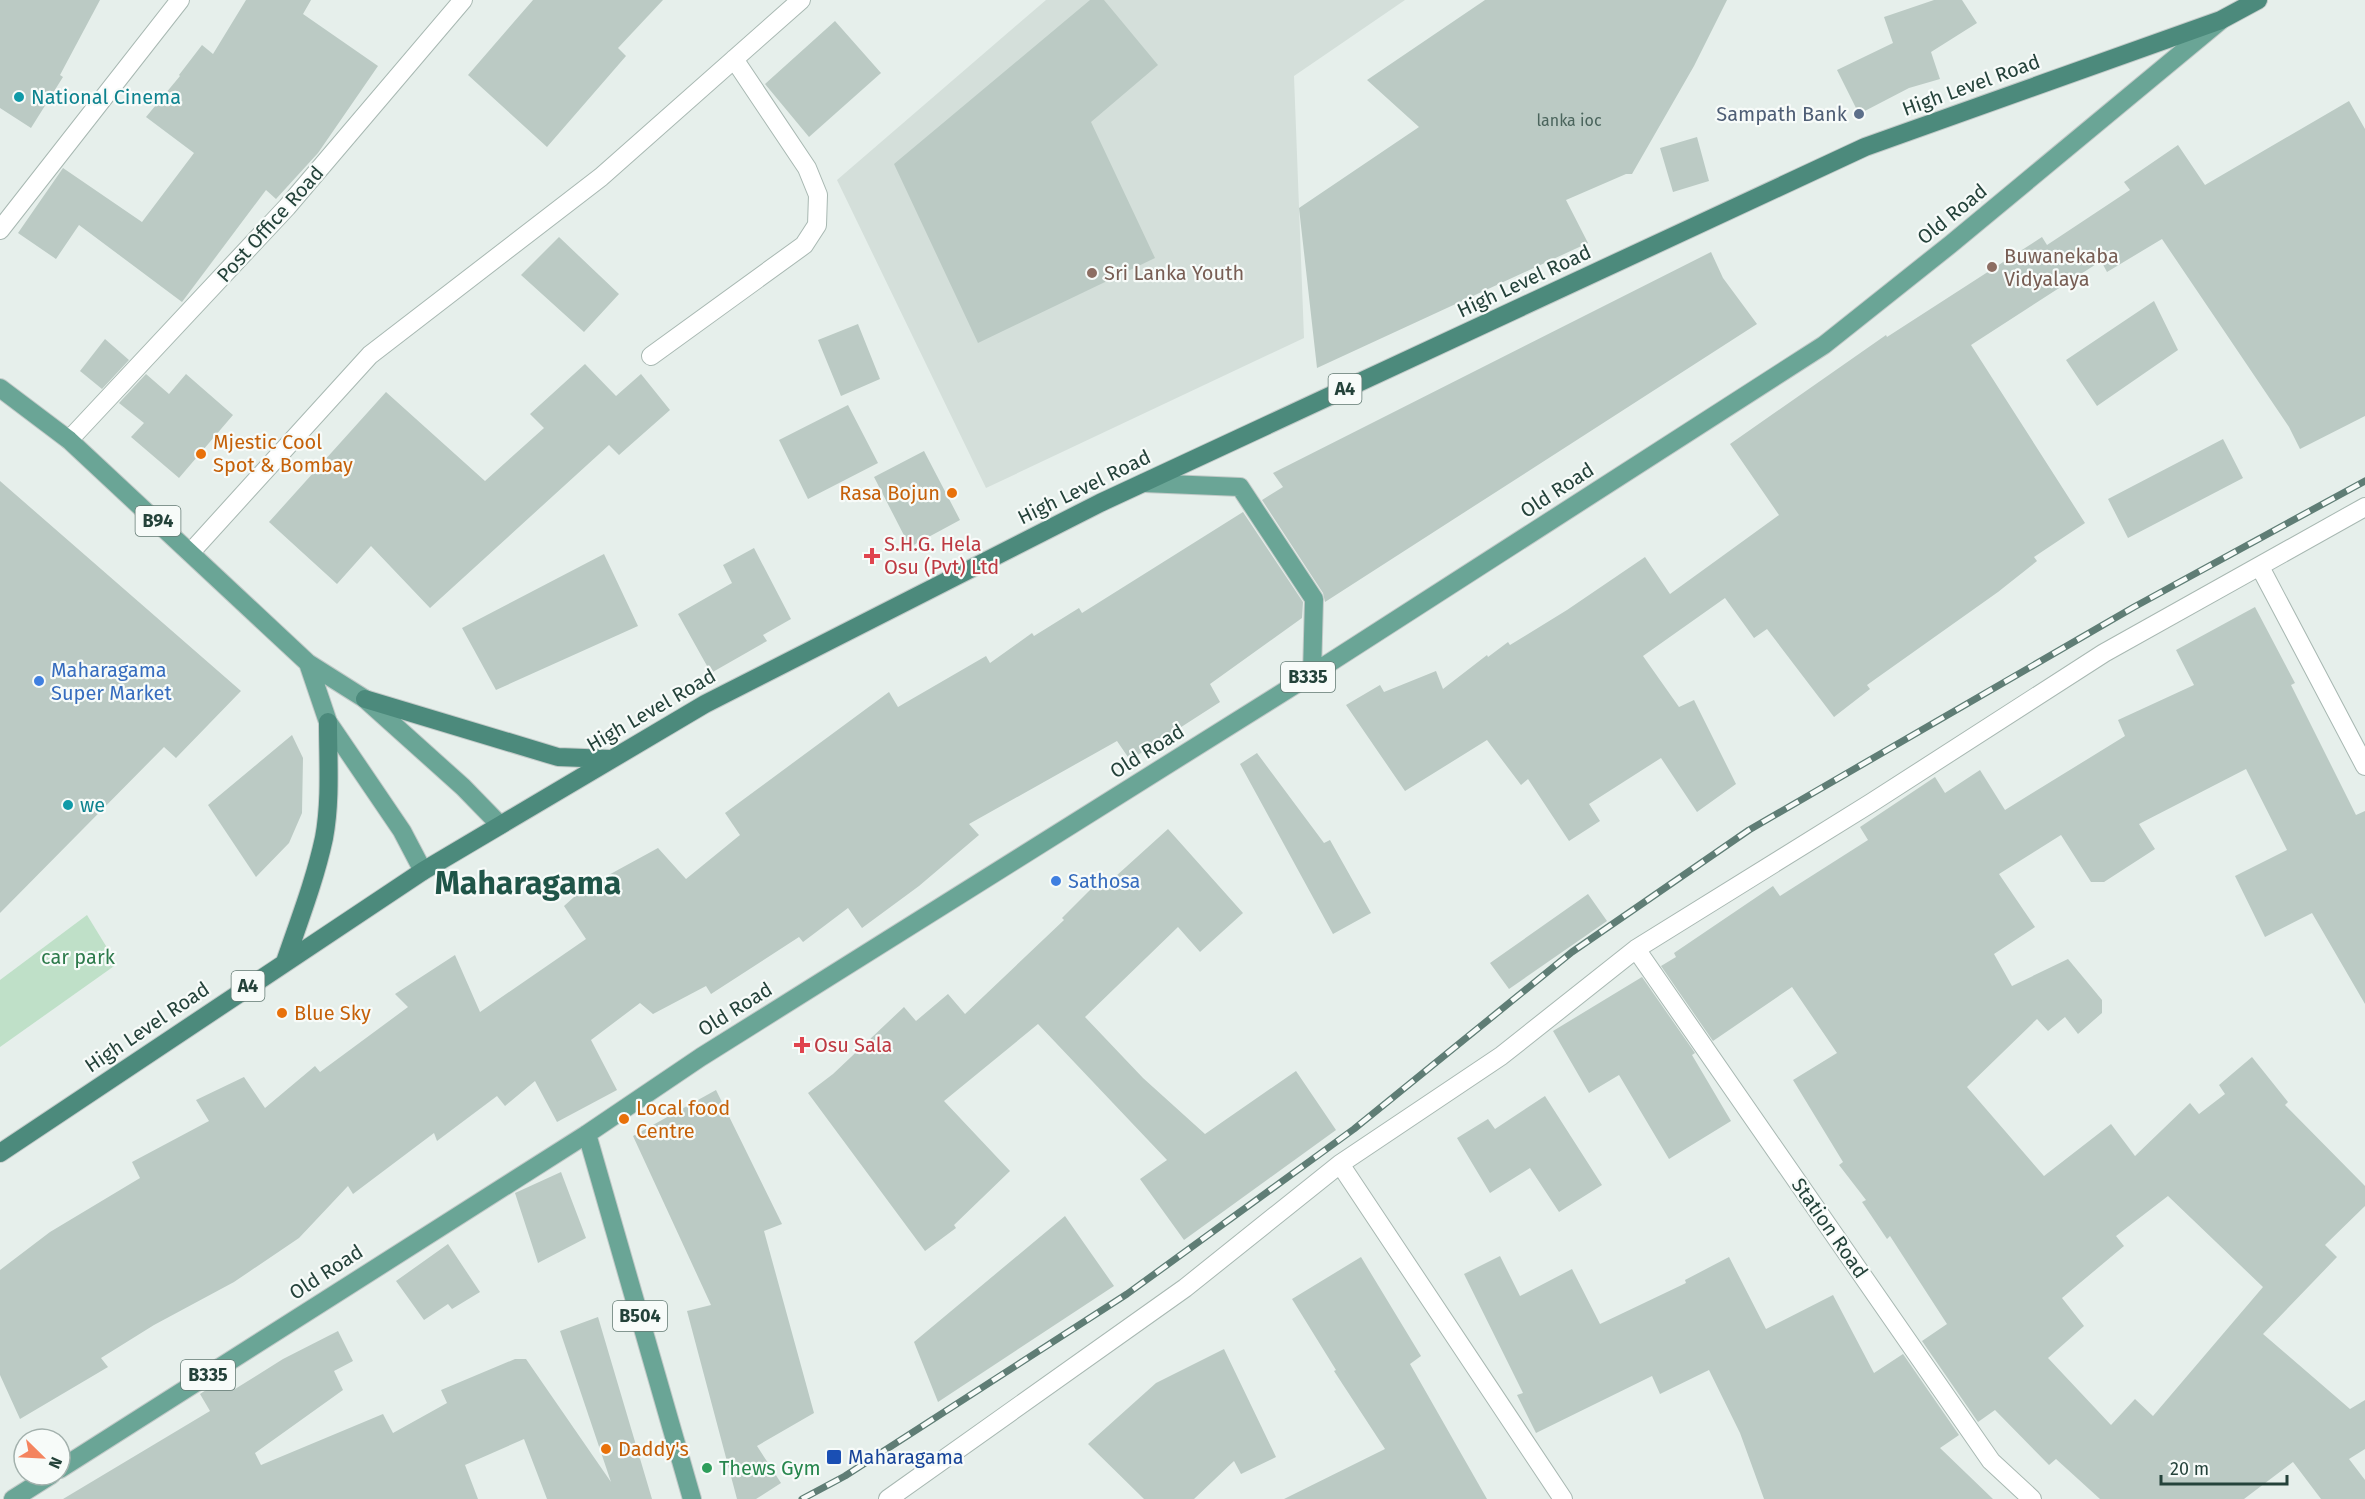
<svg xmlns="http://www.w3.org/2000/svg" width="2365" height="1499" font-family="'Fira Sans',sans-serif">
  <style>
    .built { fill: #d4dfda }
    .green { fill: #bfe0c8 }
    .building { fill: #bbcac4; fill-rule: evenodd }
    .lines { fill: none; stroke-linecap: round; stroke-linejoin: round }
    .minor-casing { stroke: #a8b8b2; stroke-width: 20 }
    .primary-casing { stroke: #c2cac8; stroke-width: 20 }
    .trunk-casing { stroke: #c2cac8; stroke-width: 20 }
    .minor { stroke: #fff; stroke-width: 18 }
    .primary { stroke: #6aa596; stroke-width: 18 }
    .trunk { stroke: #4c8a7c; stroke-width: 18 }
    .rail-casing { stroke: #5f7d75; stroke-width: 7 }
    .rail { stroke: #f7fbf9; stroke-width: 4.5; stroke-dasharray: 14; stroke-linecap: butt }
    .culture-dot { fill: #0f9aa8; stroke: #f7fbf9; stroke-width: 2 }
    .service-dot { fill: #5c6f8a; stroke: #f7fbf9; stroke-width: 2 }
    .education-dot { fill: #8d6e63; stroke: #f7fbf9; stroke-width: 2 }
    .food-dot { fill: #e8710a; stroke: #f7fbf9; stroke-width: 2 }
    .health-dot { fill: #e0444e; stroke: #f7fbf9; stroke-width: 2 }
    .shop-dot { fill: #3f7fe0; stroke: #f7fbf9; stroke-width: 2 }
    .transit-dot { fill: #1a4fb4; stroke: #f7fbf9; stroke-width: 2 }
    .leisure-dot { fill: #2e9e5b; stroke: #f7fbf9; stroke-width: 2 }
    .labels { text-anchor: middle; dominant-baseline: central; stroke-width: 4.5; stroke-linejoin: round; paint-order: stroke }
    .number-label { font-size: 16px; fill: #4a645c }
    .shield { fill: #f7fbf9; stroke: #637a73; stroke-width: 1.5 }
    .shield-label { font-size: 18px; font-weight: bold; fill: #24423a }
    .street-label { font-size: 20px; fill: #24423a; stroke: #f7fbf9 }
    .culture-label { font-size: 20px; fill: #0d838f; stroke: #f7fbf9; text-anchor: start }
    .service-label { font-size: 20px; fill: #4e5e75; stroke: #f7fbf9; text-anchor: end }
    .education-label { font-size: 20px; fill: #785e54; stroke: #f7fbf9; text-anchor: start }
    .food-label { font-size: 20px; fill: #c56008; stroke: #f7fbf9; text-anchor: start }
    .health-label { font-size: 20px; fill: #be3a42; stroke: #f7fbf9; text-anchor: start }
    .shop-label { font-size: 20px; fill: #366cbe; stroke: #f7fbf9; text-anchor: start }
    .park-label { font-size: 20px; fill: #2d7a4b; stroke: #f7fbf9 }
    .transit-label { font-size: 20px; fill: #164399; stroke: #f7fbf9; text-anchor: start }
    .leisure-label { font-size: 20px; fill: #27864d; stroke: #f7fbf9; text-anchor: start }
    .town-label { font-size: 32px; font-weight: bold; fill: #1f5548; stroke: #f7fbf9 }
  </style>
  <rect width="100%" height="100%" fill="#e6efeb"/>
  <path class="built" d="M1046 0H1405L1294 76 1304 338 986 488 837 180Z"/>
  <path class="green" d="M87 915 117 964 0 1047V980Z"/>
  <path class="building" d="M0 0H100L60 75 63 77 31 128 0 108Z
    M246 0H311L303 14 378 66 318 153 276 199 266 190 182 302 79 225 56 259 18 233 63 168 142 222 194 153 146 117 180 76 179 75 202 45 213 54Z
    M533 0H663L618 48 626 56 547 147 468 75Z
    M1090 0H1104L1158 65 1091 122 1155 258 978 343 894 164Z
    M1485 0H1727L1694 66 1632 174H1626L1566 200 1588 243 1317 368 1299 208 1419 127 1367 80Z
    M1934 0H1962L1977 23 1931 52 1940 79 1909 88 1859 114 1837 70 1893 43 1884 17Z
    M835 21 881 73 809 137 765 84Z
    M2349 101 2365 129V416L2300 449 2289 427 2162 239 2107 272 2101 261 1971 345 2085 523 2034 557 2037 561 1998 592 1867 685 1870 689 1834 717 1767 629 1754 638 1725 598 1643 656 1679 707 1694 700 1736 784 1697 812 1661 758 1589 804 1600 821 1569 841 1528 779 1521 785 1487 740 1405 791 1346 705 1380 685 1384 692 1436 671 1443 689 1487 655 1488 657 1508 642 1510 645 1567 610 1645 557 1670 594 1779 515 1730 444 1886 335 1887 337 2042 237 2047 245 2130 190 2124 182 2178 145 2205 185Z
    M1697 137 1709 181 1673 192 1660 148Z
    M559 237 619 294 584 332 521 275Z
    M1711 252 1723 278 1757 324 1325 602 1323 593 1262 500 1283 487 1273 473Z
    M2154 301 2178 350 2097 406 2066 360Z
    M858 324 880 379 841 396 818 340Z
    M105 339 129 360 102 389 80 371Z
    M585 364 616 396 641 374 670 410 619 455 609 445 430 608 371 546 337 584 269 522 386 392 485 481 544 428 530 414Z
    M146 374 169 394 186 374 233 415 179 478 131 437 144 423 119 403Z
    M848 405 878 463 808 499 779 440Z
    M2223 439 2243 478 2128 538 2108 499Z
    M924 451 960 520 910 547 874 477Z
    M0 481 241 691 176 758 164 747 0 913Z
    M1243 512 1303 602 1302 618 1210 684 1220 702 1130 760 1117 741 969 824 979 835 919 886 862 928 848 908 803 942 799 937 711 994 706 986 653 1014 640 1003 591 1040 617 1090 557 1122 535 1081 505 1106 497 1096 437 1141 434 1133 353 1194 348 1186 299 1238 234 1282 154 1325 101 1358 108 1367 20 1419 0 1375V1270L50 1232 140 1178 132 1162 209 1121 196 1100 244 1077 265 1108 315 1066 320 1072 408 1007 395 994 455 955 480 1012 586 939 564 906 583 889 658 848 686 879 740 835 725 813 889 692 898 707 986 656 990 663 1032 633 1034 636 1079 608 1082 613Z
    M754 548 791 619 763 635 767 641 711 673 678 614 732 583 723 565Z
    M604 554 638 626 496 690 462 628Z
    M2255 607 2295 683 2291 685 2356 815 2365 811V1004L2312 913 2265 937 2235 876 2287 850 2246 769 2139 824 2155 849 2104 882H2091L2061 835 1999 874 2035 927 1994 954 2012 986 2068 959 2102 1000V1013L2078 1034 2065 1017 2048 1031 2037 1019 1967 1087 2044 1176 2111 1124 2135 1156 2190 1103 2199 1114 2225 1094 2219 1085 2252 1057 2288 1102 2285 1105 2365 1186V1206L2325 1245 2337 1257 2263 1334 2350 1409 2365 1400V1449L2349 1459 2365 1480V1499H2321L2293 1462 2244 1499H2100L2056 1459 2049 1465 1995 1410 1978 1422 1922 1341 1947 1324 1890 1236 1887 1239 1862 1202 1866 1200 1839 1165 1843 1162 1793 1080 1837 1053 1792 987 1713 1041 1661 966 1676 957 1674 953 1773 886 1780 896 1868 840 1860 827 1935 777 1945 793 1980 770 2005 810 2125 736 2118 720 2194 685 2176 650ZM2168 1196 2263 1287 2153 1416 2135 1399 2111 1425 2048 1358 2084 1326 2062 1298 2124 1246 2116 1236Z
    M292 735 303 758 302 813 289 843 256 877 208 805Z
    M1257 753 1324 843 1330 840 1371 913 1333 934 1240 764Z
    M1168 829 1243 913 1200 952 1178 927 1085 1017 1143 1078 1205 1134 1296 1071 1336 1130 1184 1240 1140 1179 1167 1160 1038 1024 944 1101 1010 1171 954 1225 956 1228 925 1251 808 1093 833 1074 904 1007 916 1021 948 994 965 1014 1064 920 1062 918 1100 880 1105 886Z
    M1588 894 1607 921 1509 989 1490 963Z
    M1642 977 1695 1053 1692 1055 1731 1121 1669 1159 1619 1075 1589 1093 1553 1031Z
    M716 1090 782 1224 764 1231 814 1413 757 1446 781 1483 756 1499H737L687 1311 711 1305 633 1136Z
    M1545 1096 1602 1185 1559 1212 1530 1168 1490 1193 1457 1138 1488 1119 1495 1129Z
    M561 1172 586 1238 538 1263 515 1193Z
    M1065 1216 1114 1286 938 1402 914 1342Z
    M448 1244 480 1292 452 1309 448 1304 424 1320 396 1281Z
    M1500 1256 1520 1296 1572 1269 1600 1324 1686 1283 1685 1280 1729 1257 1766 1329 1833 1295 1874 1373 1903 1354 1959 1435 1940 1448 1993 1499H1764L1740 1433 1709 1370 1660 1394 1652 1376 1536 1433 1517 1395 1523 1393 1464 1274Z
    M1361 1257 1421 1356 1410 1364 1487 1499H1284L1385 1449 1334 1371 1336 1370 1292 1299Z
    M598 1317 652 1499H547L524 1439 465 1465 478 1499H63L210 1411 200 1394 227 1376 235 1389 283 1359 338 1331 353 1361 334 1371 343 1390 255 1453 261 1465 383 1414 393 1433 447 1403 441 1390 515 1359H526L611 1482 560 1331Z
    M1224 1349 1276 1457 1241 1474 1234 1461 1194 1499H1144L1088 1444 1156 1383Z"/>
  <g class="lines">
    <defs>
      <path id="minor" d="M0 230 180 0
        M651 356 804 245 817 225 818 195 807 168 734 59
        M69 440 287 207 463 0
        M191 552 370 355 601 177 801 0
        M2260 567 2365 766
        M1636 949 1991 1461 2032 1499
        M1340 1164 1563 1499
        M888 1499 1185 1288 1340 1164 1501 1056 1636 949 1871 803 2104 653 2365 507"/>
      <path id="primary" d="M0 388 69 440 308 663 365 699 463 787 500 825
        M1144 483 1240 487 1314 599 1312 674
        M308 663 328 722 402 831 423 871
        M587 1134 692 1499
        M60 1469 587 1134 701 1057 1312 674 1824 345 1951 244 2220 21
        M13 1499 51 1475"/>
      <path id="trunk" d="M365 699 558 757 610 759
        M285 962C299 921 315 880 324 838 331 801 328 760 328 722
        M0 1153 423 871 705 704 1100 503 1865 147 2221 20 2258 0"/>
    </defs>
    <use href="#minor" class="minor-casing"/>
    <use href="#primary" class="primary-casing"/>
    <use href="#trunk" class="trunk-casing"/>
    <use href="#minor" class="minor"/>
    <use href="#primary" class="primary"/>
    <use href="#trunk" class="trunk"/>
    <defs>
      <path id="rail" d="M802 1499 845 1476 1127 1294 1354 1129 1572 952 1749 830 2134 607 2365 481"/>
    </defs>
    <use href="#rail" class="rail-casing"/>
    <use href="#rail" class="rail"/>
  </g>
  <g class="culture-dot">
    <circle cx="19" cy="97" r="6"/>
    <circle cx="68" cy="805" r="6"/>
  </g>
  <circle class="service-dot" cx="1859" cy="114" r="6"/>
  <g class="education-dot">
    <circle cx="1992" cy="267" r="6"/>
    <circle cx="1092" cy="273" r="6"/>
  </g>
  <g class="food-dot">
    <circle cx="201" cy="454" r="6"/>
    <circle cx="952" cy="493" r="6"/>
    <circle cx="282" cy="1013" r="6"/>
    <circle cx="624" cy="1119" r="6"/>
    <circle cx="606" cy="1449" r="6"/>
  </g>
  <g class="health-dot">
    <path d="M869 547h6v6h6v6h-6v6h-6v-6h-6v-6h6z"/>
    <path d="M799 1036h6v6h6v6h-6v6h-6v-6h-6v-6h6z"/>
  </g>
  <g class="shop-dot">
    <circle cx="39" cy="681" r="6"/>
    <circle cx="1056" cy="881" r="6"/>
  </g>
  <rect class="transit-dot" x="826" y="1449" width="16" height="16" rx="3"/>
  <circle class="leisure-dot" cx="707" cy="1468" r="6"/>
  <g class="labels">
    <g class="number-label">
      <text x="1569" y="120">lanka ioc</text>
    </g>
    <g class="shield">
      <rect x="1328.5" y="374" width="33" height="30" rx="4.5"/>
      <rect x="135.5" y="506" width="45" height="30" rx="4.5"/>
      <rect x="1281" y="662" width="54" height="30" rx="4.5"/>
      <rect x="231.5" y="971" width="33" height="30" rx="4.5"/>
      <rect x="613" y="1301" width="54" height="30" rx="4.5"/>
      <rect x="181" y="1360" width="54" height="30" rx="4.5"/>
    </g>
    <g class="shield-label">
      <text x="1345" y="389">A4</text>
      <text x="158" y="521">B94</text>
      <text x="1308" y="677">B335</text>
      <text x="248" y="986">A4</text>
      <text x="640" y="1316">B504</text>
      <text x="208" y="1375">B335</text>
    </g>
    <g class="street-label">
      <text transform="translate(1971 85) rotate(-20)">High Level Road</text>
      <text transform="translate(1952 214) rotate(-39)">Old Road</text>
      <text transform="translate(270 224) rotate(-48)">Post Office Road</text>
      <text transform="translate(1524 281) rotate(-25)">High Level Road</text>
      <text transform="translate(1084 487) rotate(-26)">High Level Road</text>
      <text transform="translate(1557 490) rotate(-33)">Old Road</text>
      <text transform="translate(651 710) rotate(-30)">High Level Road</text>
      <text transform="translate(1147 751) rotate(-32)">Old Road</text>
      <text transform="translate(735 1009) rotate(-32)">Old Road</text>
      <text transform="translate(147 1027) rotate(-34)">High Level Road</text>
      <text transform="translate(1830 1228) rotate(55)">Station Road</text>
      <text transform="translate(326 1272) rotate(-33)">Old Road</text>
    </g>
    <g class="culture-label">
      <text x="31" y="97">National Cinema</text>
      <text x="80" y="805">we</text>
    </g>
    <g class="service-label">
      <text x="1847" y="114">Sampath Bank</text>
    </g>
    <g class="education-label">
      <text x="2004" y="256">Buwanekaba<tspan x="2004" dy="23">Vidyalaya</tspan></text>
      <text x="1104" y="273">Sri Lanka Youth</text>
    </g>
    <g class="food-label">
      <text x="213" y="442">Mjestic Cool<tspan x="213" dy="23">Spot &amp; Bombay</tspan></text>
      <text x="940" y="493" text-anchor="end">Rasa Bojun</text>
      <text x="294" y="1013">Blue Sky</text>
      <text x="636" y="1108">Local food<tspan x="636" dy="23">Centre</tspan></text>
      <text x="618" y="1449">Daddy's</text>
    </g>
    <g class="health-label">
      <text x="884" y="544">S.H.G. Hela<tspan x="884" dy="23">Osu (Pvt) Ltd</tspan></text>
      <text x="814" y="1045">Osu Sala</text>
    </g>
    <g class="shop-label">
      <text x="51" y="670">Maharagama<tspan x="51" dy="23">Super Market</tspan></text>
      <text x="1068" y="881">Sathosa</text>
    </g>
    <g class="park-label">
      <text x="78" y="957">car park</text>
    </g>
    <g class="transit-label">
      <text x="848" y="1457">Maharagama</text>
    </g>
    <g class="leisure-label">
      <text x="719" y="1468">Thews Gym</text>
    </g>
    <g class="town-label">
      <text x="528" y="883">Maharagama</text>
    </g>
  </g>
  <g transform="translate(42 1457) rotate(114)"><circle r="28" fill="#f7fbf9" stroke="#a3b1ad" stroke-width="1.5"/>
  <path d="M0-4.5L10 22L0 15L-10 22Z" fill="#f4845f"/>
  <text y="-9" font-size="16" font-weight="bold" text-anchor="middle" fill="#24423a">N</text>
  </g>
  <path d="M2161 1475v9h126v-9" fill="none" stroke="#24423a" stroke-width="3"/>
  <text x="2170" y="1475" font-size="18" fill="#24423a" stroke="#f7fbf9" stroke-width="4.5" paint-order="stroke">20 m</text>
</svg>
